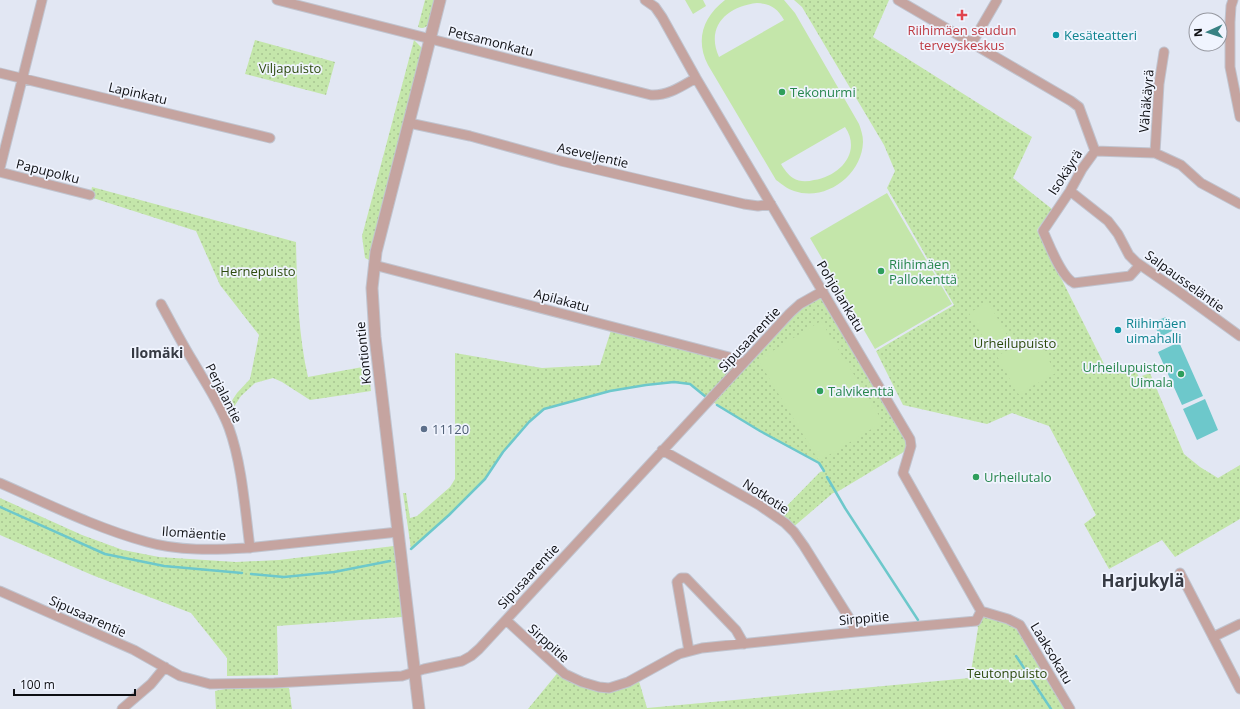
<svg xmlns="http://www.w3.org/2000/svg" width="1240" height="709" font-family="'Open Sans',sans-serif">
  <style>
    .green { fill: url(#green-dots) }
    .pitch { fill: #c4e6aa; fill-rule: evenodd }
    .water { fill: #6dc8cb }
    .lines { fill: none; stroke-linecap: round; stroke-linejoin: round }
    .stream { stroke: #6dc8cb; stroke-width: 2.5 }
    .minor-casing { stroke: #c0c4cf; stroke-width: 11 }
    .tertiary-casing { stroke: #c0c4cf; stroke-width: 13 }
    .minor { stroke: #c5a4a0; stroke-width: 9 }
    .tertiary { stroke: #c5a4a0; stroke-width: 11 }
    .health-dot { fill: #e0444e; stroke: #f0f4fe; stroke-width: 1.5 }
    .culture-dot { fill: #0f9aa8; stroke: #f0f4fe; stroke-width: 1.5 }
    .leisure-dot { fill: #2e9e5b; stroke: #f0f4fe; stroke-width: 1.5 }
    .service-dot { fill: #5c6f8a; stroke: #f0f4fe; stroke-width: 1.5 }
    .labels { text-anchor: middle; dominant-baseline: central; stroke-width: 3.5; stroke-linejoin: round; paint-order: stroke }
    .health-label { font-size: 13px; fill: #be3a42; stroke: #f0f4fe }
    .culture-label { font-size: 13px; fill: #0d838f; stroke: #f0f4fe; text-anchor: start }
    .street-label { font-size: 13px; fill: #0e0f13; stroke: #f0f4fe }
    .park-label { font-size: 13px; fill: #2d4b0d; stroke: #f0f4fe }
    .leisure-label { font-size: 13px; fill: #27864d; stroke: #f0f4fe; text-anchor: start }
    .service-label { font-size: 13px; fill: #4e5e75; stroke: #f0f4fe; text-anchor: start }
    .neighbourhood-label { font-size: 14px; font-weight: bold; fill: #363a43; stroke: #f0f4fe }
    .district-label { font-size: 17px; font-weight: bold; fill: #363a43; stroke: #f0f4fe }
  </style>
  <defs>
    <pattern id="green-dots" width="8" height="8" patternUnits="userSpaceOnUse"><rect width="8" height="8" fill="#c4e6aa"/><path d="M2 2h.1M6 6h.1" fill="none" stroke="#a7c491" stroke-width="1.8" stroke-linecap="round"/></pattern>
  </defs>
  <rect width="100%" height="100%" fill="#e2e7f3"/>
  <path class="green" d="M425 0H436C433 9 432 33 418 27Z
    M794 0H889L873 37 1032 137 1013 178 1052 209 1037 230 1107 370 1114 371 1132 364 1139 377 1150 373 1184 454 1200 467 1218 478 1240 465V519L1175 557 1162 540 1109 569 1084 524 1096 515 1049 426 1012 413 987 424 903 405 876 351 954 305 887 188 895 171 884 145 802 7Z
    M255 40 335 62 326 95 245 74Z
    M414 40 423 49 369 260 365 258 362 236Z
    M92 187 296 242C297 287 298 333 308 377L368 366 371 391 310 400 282 382 273 378 255 383 241 396 226 419 223 414 237 393 250 379 259 335 220 285 196 231 90 197Z
    M823 291 911 446 902 453 837 492 833 493 791 529 777 516 820 472 824 471 819 463 760 431 717 405 690 384 674 382 646 385 610 391 544 409 529 422 503 452 485 479 449 515 411 549 403 493H406L410 518 417 516 450 487 455 479V353L542 368 600 365 612 327 742 364 790 313Z
    M0 498 82 535 123 550 159 557 236 562 258 561 279 560 394 546 402 617 277 626 278 675 227 676V658L191 613 92 575 0 535Z
    M981 611 1020 625 1070 709H528L560 670 599 687 638 678 647 708 970 678 978 628 976 621Z
    M275 687 289 688 292 709H216L215 691 225 689Z"/>
  <path class="pitch" d="M685 0H703L706 6 693 14Z
    M725 0H784L795 13 859 124C861 130 863 135 863 142 862 175 826 202 794 191 787 189 782 184 776 180L708 65C695 40 703 17 725 0ZM757 3C771 4 777 8 784 20L719 57C705 26 728 6 757 3ZM845 127C862 152 840 176 814 180 807 182 799 182 793 178 788 175 784 169 781 164Z
    M887 193 952 304 875 349 810 238Z
    M988 302 1010 340 991 351 969 313Z
    M821 321 883 422 819 461 758 360Z
    M1035 335 1056 373 1018 394 997 356Z"/>
  <path class="water" d="M1166 317 1172 331 1160 337 1153 322Z
    M1179 342 1203 396 1182 405 1158 352Z
    M1205 399 1218 430 1197 440 1183 409Z"/>
  <g class="lines">
    <path class="stream" d="M717 405 760 431 819 463 824 471
      M827 477 845 508 918 620
      M0 507 105 554 164 566 242 573
      M411 549 449 515 485 479 503 452 529 422 544 409 610 391 646 385 674 382 690 384 706 397
      M251 574 284 577 334 572 390 561
      M1016 656 1051 709"/>
    <defs>
      <path id="minor" d="M277 0 651 95C668 96 682 86 696 78
        M645 0 655 7 662 17 696 78 910 439 911 446 903 473 981 611
        M898 0 1071 101 1079 107 1095 151
        M1233 0 1231 6 1230 22V67L1240 117
        M972 43 997 0
        M0 73 270 138
        M409 123 470 136 561 161 744 204 758 206 771 204
        M1155 153 1159 84 1164 52
        M0 168 42 0
        M0 172 90 195
        M1070 191 1108 221 1118 234 1129 255 1136 262 1178 291 1240 336
        M374 265 733 358 742 364
        M1140 265 1130 276 1074 283C1061 277 1049 244 1043 231L1070 191 1082 169 1095 151 1155 153 1181 165 1201 183 1240 204
        M161 304C172 324 182 344 194 363 206 384 220 404 229 428 242 464 245 509 250 548
        M662 450 759 505 785 523 794 532 804 546 851 621 855 632
        M0 483C48 504 96 528 147 542 178 551 214 550 247 548L398 532
        M1180 573 1240 689
        M0 591 134 650 180 676 210 684 274 683 402 676 424 669 462 661 471 656 479 649 790 313 800 304 823 291
        M981 611 1008 619 1020 625 1070 709
        M506 620 565 674 582 682 599 687 609 688 628 682 679 654 702 648 855 632 976 621 981 611
        M1213 637 1240 624
        M689 651 677 582 681 578H686L736 630 744 644
        M122 709 151 684 165 667"/>
      <path id="tertiary" d="M419 709 375 337 372 288 376 252 440 0"/>
    </defs>
    <use href="#minor" class="minor-casing"/>
    <use href="#tertiary" class="tertiary-casing"/>
    <use href="#minor" class="minor"/>
    <use href="#tertiary" class="tertiary"/>
  </g>
  <path class="health-dot" d="M960 9h4v4h4v4h-4v4h-4v-4h-4v-4h4z"/>
  <g class="culture-dot">
    <circle cx="1056" cy="35" r="4"/>
    <circle cx="1118" cy="330" r="4"/>
  </g>
  <g class="leisure-dot">
    <circle cx="782" cy="92" r="4"/>
    <circle cx="881" cy="271" r="4"/>
    <circle cx="1181" cy="374" r="4"/>
    <circle cx="820" cy="391" r="4"/>
    <circle cx="976" cy="477" r="4"/>
  </g>
  <circle class="service-dot" cx="424" cy="429" r="4"/>
  <g class="labels">
    <g class="health-label">
      <text x="962" y="30">Riihimäen seudun<tspan x="962" dy="15">terveyskeskus</tspan></text>
    </g>
    <g class="culture-label">
      <text x="1064" y="35">Kesäteatteri</text>
      <text x="1126" y="323">Riihimäen<tspan x="1126" dy="15">uimahalli</tspan></text>
    </g>
    <g class="street-label">
      <text transform="translate(491 41) rotate(14)">Petsamonkatu</text>
      <text transform="translate(138 93) rotate(13)">Lapinkatu</text>
      <text transform="translate(1146 101) rotate(-85)">Vähäkäyrä</text>
      <text transform="translate(593 155) rotate(13)">Aseveljentie</text>
      <text transform="translate(48 171) rotate(14)">Papupolku</text>
      <text transform="translate(1065 172) rotate(-57)">Isokäyrä</text>
      <text transform="translate(1185 281) rotate(36)">Salpausseläntie</text>
      <text transform="translate(841 296) rotate(59)">Pohjolankatu</text>
      <text transform="translate(562 300) rotate(15)">Apilakatu</text>
      <text transform="translate(749 339) rotate(-47)">Sipusaarentie</text>
      <text transform="translate(363 353) rotate(-96)">Kontiontie</text>
      <text transform="translate(224 393) rotate(63)">Perjalantie</text>
      <text transform="translate(766 496) rotate(33)">Notkotie</text>
      <text transform="translate(194 533) rotate(4)">Ilomäentie</text>
      <text transform="translate(528 576) rotate(-47)">Sipusaarentie</text>
      <text transform="translate(88 616) rotate(24)">Sipusaarentie</text>
      <text transform="translate(864 618) rotate(-5)">Sirppitie</text>
      <text transform="translate(549 643) rotate(42)">Sirppitie</text>
      <text transform="translate(1052 653) rotate(59)">Laaksokatu</text>
    </g>
    <g class="park-label">
      <text x="290" y="68">Viljapuisto</text>
      <text x="258" y="271">Hernepuisto</text>
      <text x="1015" y="343">Urheilupuisto</text>
      <text x="1007" y="673">Teutonpuisto</text>
    </g>
    <g class="leisure-label">
      <text x="790" y="92">Tekonurmi</text>
      <text x="889" y="264">Riihimäen<tspan x="889" dy="15">Pallokenttä</tspan></text>
      <text x="1173" y="367" text-anchor="end">Urheilupuiston<tspan x="1173" dy="15">Uimala</tspan></text>
      <text x="828" y="391">Talvikenttä</text>
      <text x="984" y="477">Urheilutalo</text>
    </g>
    <g class="service-label">
      <text x="432" y="429">11120</text>
    </g>
    <g class="neighbourhood-label">
      <text x="157" y="352">Ilomäki</text>
    </g>
    <g class="district-label">
      <text x="1143" y="580">Harjukylä</text>
    </g>
  </g>
  <g transform="translate(1208 32) rotate(267)"><circle r="19" fill="#f0f4fe" stroke="#9698a0"/>
  <path d="M0-3L7 15L0 10L-7 15Z" fill="#388183"/>
  <text y="-6" font-size="11" font-weight="bold" text-anchor="middle" fill="#0e0f13">N</text>
  </g>
  <path d="M14 689v6h121v-6" fill="none" stroke="#0e0f13" stroke-width="2"/>
  <text x="20" y="689" font-size="12" fill="#0e0f13" stroke="#f0f4fe" stroke-width="3" paint-order="stroke">100 m</text>
</svg>
